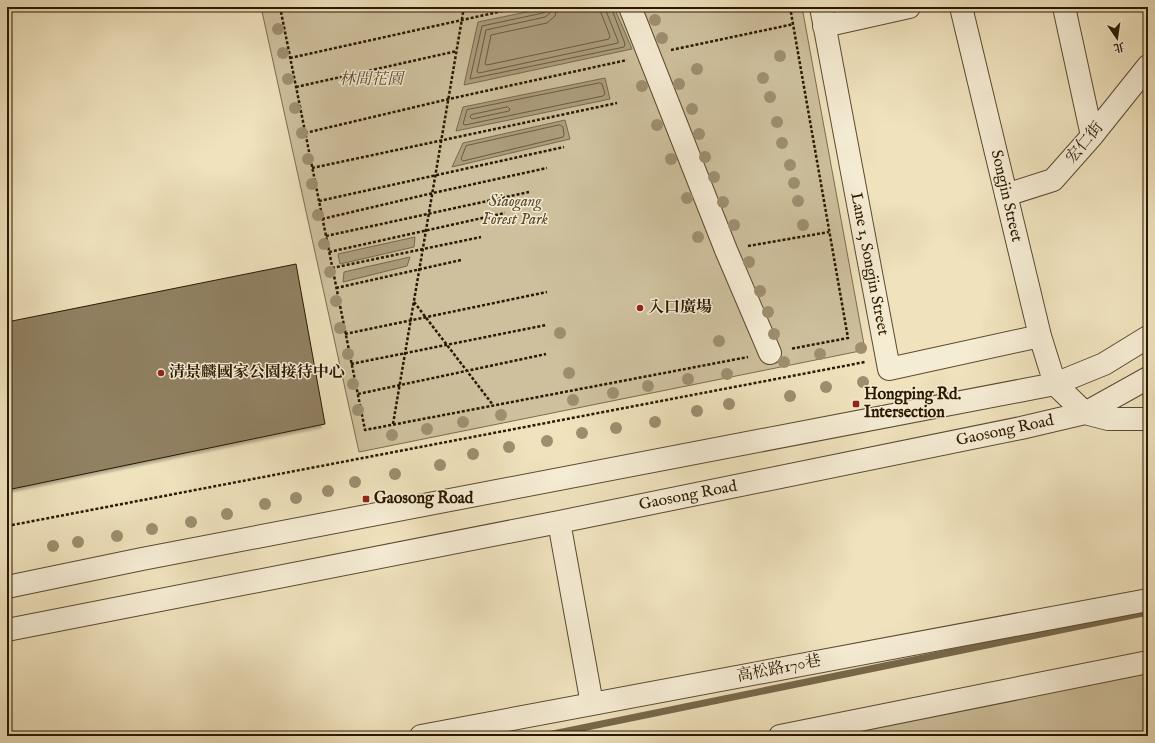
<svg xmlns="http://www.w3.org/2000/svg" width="1155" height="743" font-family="'IM FELL English','Noto Serif TC',serif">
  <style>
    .green { fill: #cec09d; stroke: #7c6c4e }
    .water { fill: #ac9d7d; stroke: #78684b }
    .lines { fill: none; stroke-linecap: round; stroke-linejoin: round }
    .shore { stroke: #6b5a3e; stroke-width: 1 }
    .stream { stroke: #78684b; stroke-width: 7 }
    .building { fill: #908162; stroke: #2a1800; filter: url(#shadow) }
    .minor-casing { stroke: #5b4a2f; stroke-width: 24 }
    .path { stroke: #2a1800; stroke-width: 2.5; stroke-dasharray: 3 2; stroke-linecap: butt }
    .minor { stroke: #f5ecd4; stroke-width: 22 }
    .tree { fill: #9e8e6f }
    .poi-dot { fill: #8f2418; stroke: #f5ecd4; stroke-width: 1.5 }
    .labels { text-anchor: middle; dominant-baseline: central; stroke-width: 3; stroke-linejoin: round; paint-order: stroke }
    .park-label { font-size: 16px; font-style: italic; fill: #5b4a2f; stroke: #f5ecd4 }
    .street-label { font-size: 16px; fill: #2a1800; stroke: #f5ecd4 }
    .poi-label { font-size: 16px; font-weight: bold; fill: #2a1800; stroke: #f5ecd4; text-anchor: start }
  </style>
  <defs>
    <filter id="shadow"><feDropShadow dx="-3.5" dy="3.5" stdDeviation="1" flood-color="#0004"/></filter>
  </defs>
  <rect width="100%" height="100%" fill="#efe2bd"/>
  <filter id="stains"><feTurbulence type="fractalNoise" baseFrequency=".005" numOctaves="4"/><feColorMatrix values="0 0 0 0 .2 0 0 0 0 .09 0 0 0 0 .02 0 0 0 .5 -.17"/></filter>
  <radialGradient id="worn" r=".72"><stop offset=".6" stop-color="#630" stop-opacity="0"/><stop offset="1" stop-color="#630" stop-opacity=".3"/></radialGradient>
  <path class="green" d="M261 7H802L865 350 359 452Z
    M1148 670V736H815Z"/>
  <path class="water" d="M551 7H614L632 49 464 85 478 22Z
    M605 78 610 99 456 131 463 107Z
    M565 120 570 139 452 167 463 143Z
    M415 237 414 247 340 264 338 254Z
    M410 257 407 266 343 282 344 272Z"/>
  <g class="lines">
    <path class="shore" d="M546 7V11L543 13 482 26 470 79 624 47 625 44 611 7
      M551 7 550 13 545 17 486 30 477 72 479 73 618 43V41L606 11V7
      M557 7 555 16 547 23 491 35 485 64 487 65 609 39 610 36 601 13 600 7
      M600 83 602 84 605 94 603 96 465 125 463 124 467 110Z
      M508 107 510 109 509 111 472 119 470 117 471 115Z
      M560 125 563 127 564 135 563 137 463 161 461 159 466 146Z"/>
    <path class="stream" d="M543 736 1148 612"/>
  </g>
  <path class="building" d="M296 264 325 424 7 490V322Z"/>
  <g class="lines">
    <defs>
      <path id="minor" d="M630 7 726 250 770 353
        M821 7 889 369 1040 336
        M961 7 1040 336 1055 384 1085 413 1108 419H1148
        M1064 7 1092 136
        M824 26 909 7
        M1006 195 1053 180 1092 136 1148 66
        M559 522 592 704
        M7 587 142 559 1055 384 1104 364 1148 337
        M7 630 559 522 1021 428 1085 413 1148 378
        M421 736 1148 600
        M780 736 1148 662"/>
    </defs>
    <use href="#minor" class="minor-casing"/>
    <path class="path" d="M280 7 365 430 748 357
      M790 7 848 338 790 349
      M671 50 794 24
      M290 58 521 7
      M296 87 457 51
      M305 133 449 99 627 60
      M312 168 617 103
      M319 201 564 147
      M322 219 433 193 547 168
      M326 236 529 192
      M748 246 829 232
      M329 252 505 213
      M332 268 481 237
      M336 288 461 260
      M414 302 493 405
      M345 334 547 292
      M351 364 546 325
      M358 394 546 354
      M393 424 464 7
      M7 526 865 362"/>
    <use href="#minor" class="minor"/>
  </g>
  <g class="tree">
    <circle cx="655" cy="20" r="6"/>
    <circle cx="278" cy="29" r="6"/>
    <circle cx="662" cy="38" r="6"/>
    <circle cx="283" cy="53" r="6"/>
    <circle cx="780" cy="56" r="6"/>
    <circle cx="697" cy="69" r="6"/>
    <circle cx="763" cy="78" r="6"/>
    <circle cx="288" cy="79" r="6"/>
    <circle cx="679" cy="84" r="6"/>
    <circle cx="642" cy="86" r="6"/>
    <circle cx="770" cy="97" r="6"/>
    <circle cx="295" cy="108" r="6"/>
    <circle cx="692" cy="109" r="6"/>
    <circle cx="777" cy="122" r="6"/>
    <circle cx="657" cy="125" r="6"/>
    <circle cx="302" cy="133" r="6"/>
    <circle cx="699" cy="134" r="6"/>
    <circle cx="782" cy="143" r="6"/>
    <circle cx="705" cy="157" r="6"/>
    <circle cx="308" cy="159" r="6"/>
    <circle cx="671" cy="159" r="6"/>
    <circle cx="790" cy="165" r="6"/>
    <circle cx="714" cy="177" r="6"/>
    <circle cx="794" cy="183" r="6"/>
    <circle cx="312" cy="184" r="6"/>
    <circle cx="687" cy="198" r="6"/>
    <circle cx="798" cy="201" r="6"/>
    <circle cx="723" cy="202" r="6"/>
    <circle cx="318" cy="215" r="6"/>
    <circle cx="734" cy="225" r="6"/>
    <circle cx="803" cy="225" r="6"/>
    <circle cx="698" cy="237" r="6"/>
    <circle cx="324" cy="244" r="6"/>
    <circle cx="749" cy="262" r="6"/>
    <circle cx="330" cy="272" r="6"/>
    <circle cx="760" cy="291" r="6"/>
    <circle cx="336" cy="301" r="6"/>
    <circle cx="707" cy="305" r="6"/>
    <circle cx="768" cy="312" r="6"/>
    <circle cx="340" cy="328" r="6"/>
    <circle cx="560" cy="333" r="6"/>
    <circle cx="774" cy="334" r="6"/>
    <circle cx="719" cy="341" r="6"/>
    <circle cx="861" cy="348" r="6"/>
    <circle cx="348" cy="354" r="6"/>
    <circle cx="820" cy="354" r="6"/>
    <circle cx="784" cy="362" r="6"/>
    <circle cx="569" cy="373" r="6"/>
    <circle cx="727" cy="374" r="6"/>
    <circle cx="688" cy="379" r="6"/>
    <circle cx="863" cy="382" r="6"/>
    <circle cx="353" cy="384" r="6"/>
    <circle cx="648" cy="386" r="6"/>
    <circle cx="826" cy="387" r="6"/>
    <circle cx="613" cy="393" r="6"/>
    <circle cx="790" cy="396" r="6"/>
    <circle cx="573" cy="400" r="6"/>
    <circle cx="729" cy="404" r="6"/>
    <circle cx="358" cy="410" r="6"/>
    <circle cx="697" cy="411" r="6"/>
    <circle cx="501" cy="415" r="6"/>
    <circle cx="463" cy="422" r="6"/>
    <circle cx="655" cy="422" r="6"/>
    <circle cx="616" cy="428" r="6"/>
    <circle cx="427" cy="429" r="6"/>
    <circle cx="582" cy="433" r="6"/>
    <circle cx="392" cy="435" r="6"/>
    <circle cx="547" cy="441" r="6"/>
    <circle cx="509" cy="447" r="6"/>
    <circle cx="473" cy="454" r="6"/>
    <circle cx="440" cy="465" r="6"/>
    <circle cx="395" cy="474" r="6"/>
    <circle cx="355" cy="482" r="6"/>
    <circle cx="328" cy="491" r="6"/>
    <circle cx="296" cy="498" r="6"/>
    <circle cx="265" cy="504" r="6"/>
    <circle cx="227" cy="514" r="6"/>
    <circle cx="191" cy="522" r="6"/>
    <circle cx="152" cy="529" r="6"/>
    <circle cx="117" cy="536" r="6"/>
    <circle cx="78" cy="542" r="6"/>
    <circle cx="53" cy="546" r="6"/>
  </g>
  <g class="poi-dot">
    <circle cx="640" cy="308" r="4"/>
    <circle cx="161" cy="373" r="4"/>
    <rect x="852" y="400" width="8" height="8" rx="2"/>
    <rect x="362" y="495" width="8" height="8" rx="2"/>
  </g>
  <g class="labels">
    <g class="park-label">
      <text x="371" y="80">林間花園</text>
      <text x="515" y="202">Siaogang<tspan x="515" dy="18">Forest Park</tspan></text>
    </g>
    <g class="street-label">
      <text transform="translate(1085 143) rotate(-50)">宏仁街</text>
      <text transform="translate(1006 196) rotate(77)">Songjin Street</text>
      <text transform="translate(869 264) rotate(79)">Lane 1, Songjin Street</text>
      <text transform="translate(1005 431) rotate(-12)">Gaosong Road</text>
      <text transform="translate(688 496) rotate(-11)">Gaosong Road</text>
      <text transform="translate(779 669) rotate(-11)">高松路170巷</text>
    </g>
    <g class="poi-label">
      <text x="648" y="308">入口廣場</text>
      <text x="169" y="373">清景麟國家公園接待中心</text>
      <text x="864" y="395">Hongping Rd.<tspan x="864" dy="18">Intersection</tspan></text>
      <text x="374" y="499">Gaosong Road</text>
    </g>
  </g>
  <rect width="1155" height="743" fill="none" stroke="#efe2bd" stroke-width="24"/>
  <rect x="8" y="8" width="1139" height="727" fill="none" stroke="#2a1800" stroke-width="2"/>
  <rect x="12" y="12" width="1131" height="719" fill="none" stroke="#2a1800"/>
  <g transform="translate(1117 38) rotate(167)" stroke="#f5ecd4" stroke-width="3" paint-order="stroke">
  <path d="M0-3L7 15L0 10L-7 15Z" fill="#2a1800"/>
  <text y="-6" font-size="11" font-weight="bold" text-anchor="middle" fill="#2a1800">北</text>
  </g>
  <rect width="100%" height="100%" filter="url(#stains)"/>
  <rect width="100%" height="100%" fill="url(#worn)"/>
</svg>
